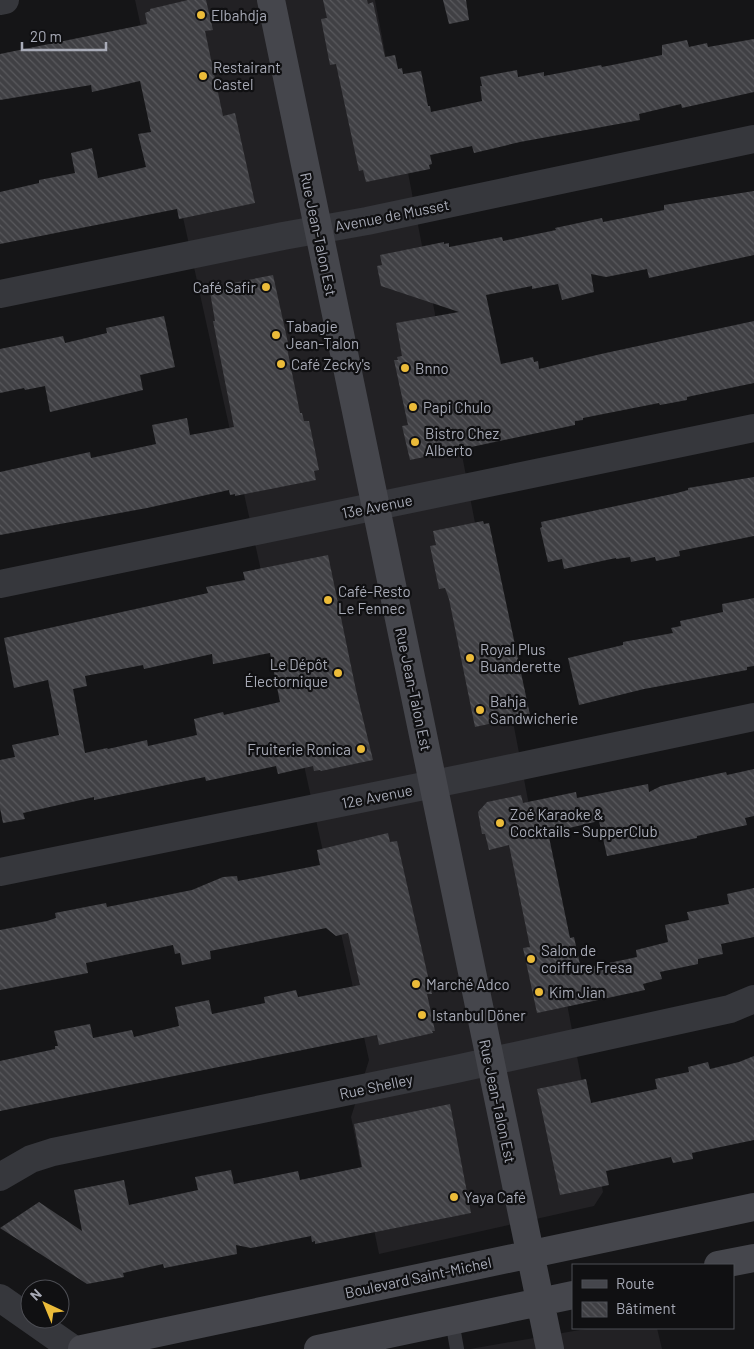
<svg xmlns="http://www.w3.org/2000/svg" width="754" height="1349" font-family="Barlow,sans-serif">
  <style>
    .built { fill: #222124 }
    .building { fill: url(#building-back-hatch); fill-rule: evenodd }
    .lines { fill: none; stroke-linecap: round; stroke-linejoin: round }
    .lane { stroke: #36373c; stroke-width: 14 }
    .street { stroke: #36373c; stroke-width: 28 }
    .secondary { stroke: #45464c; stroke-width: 28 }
    .poi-dot { fill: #ebbb39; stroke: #101012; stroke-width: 2 }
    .labels { text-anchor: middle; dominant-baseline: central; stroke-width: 4.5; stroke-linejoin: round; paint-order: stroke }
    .poi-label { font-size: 15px; fill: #a8abb7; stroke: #101012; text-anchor: start }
    .street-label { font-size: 15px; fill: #a8abb7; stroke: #101012 }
  </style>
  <defs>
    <pattern id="building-back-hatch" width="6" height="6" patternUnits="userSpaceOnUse" patternTransform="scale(1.25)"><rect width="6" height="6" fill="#404044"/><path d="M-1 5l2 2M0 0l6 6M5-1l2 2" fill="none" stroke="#59595d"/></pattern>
  </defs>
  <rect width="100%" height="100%" fill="#151517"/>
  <path class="built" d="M135 0H375L603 1192 594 1206 379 1254 351 1117 369 1060Z
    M591 1328H657L662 1349H470Z"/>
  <path class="building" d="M188 0H206L213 30 205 31 223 116 235 113 255 203 179 219 177 209 0 244V192L39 183V180L75 173 71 153 92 148 98 178 146 167 138 134 151 132 140 81 92 92 91 85 0 100V54L147 24 145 13 150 11V9Z
    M323 0H367L368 4 373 2 385 57 395 55 398 69 402 68 403 74 421 71 428 106H430L431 112 482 101 480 86H482L480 77 517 70 518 77 544 72V76L601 65 602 67 662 55V45L687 40 689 47 707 43 708 47 754 39V92L682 108 681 104 639 114 640 120 520 142 474 153 472 146 430 155 432 164 429 165 430 169 366 182 363 170 359 171 336 64 330 65 321 19 327 18Z
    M443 0H466L469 20 449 24Z
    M754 191V255L649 278 647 269 606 277 591 274 594 292 562 300 558 284 532 289V286L486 295 501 364 533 357 534 362 538 361 539 369 601 354 754 321V383L687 397V400L660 405 659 403 583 418V420L575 421V425L410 460 402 426 408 425 394 360H398L397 357 402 356 396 323 459 312 381 286 377 266 382 265 380 255 444 242V244L449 243V247L502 237 503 241 556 230 555 228 602 218 603 222 664 210V205Z
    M273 275 288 343H286L300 413H302L304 421H309L319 470 314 471 316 480 235 496V494L230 495 229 490 147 508 0 535V472L90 452 91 458 156 444 152 425 187 418 190 435 234 427 213 321H215L210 292 234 287 233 283Z
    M164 316 175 367 140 375 143 390 50 412 45 386 25 390 24 388 0 393V349L63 336 65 343 107 333 106 328Z
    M754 477V536L679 551 680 556 656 561 655 557 631 562 630 557 616 559V558L564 569 562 559 548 562 540 528 542 527 541 522 677 493 688 490V488Z
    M483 521 484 524 489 523 530 715 475 727 449 599 445 588 439 589 430 546 436 545 433 531Z
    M328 555 356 690 373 760 321 771 320 770 314 771 313 766 278 774 276 766 206 781 205 777 94 800V797L23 813 25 819 3 823 0 808V760L15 757 12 745 59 735 48 680 14 688 4 638 208 593 206 587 245 580 243 572ZM270 653 280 702 224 715 223 712 194 719 197 735 148 746 147 740 108 749 107 748 85 753 73 689 87 686 85 676 143 665 144 669 212 654 213 664Z
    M754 598V666L747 667V670L644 689 579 705 568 658 623 645V642L673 633 671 628 681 626 680 621 723 612 722 604Z
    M754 769V816L745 818 747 825 697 836V838L607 856 599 821 556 831 557 836 549 837 570 938 574 937 581 969 637 957 636 950 668 942 665 925 689 920 687 912 729 904 727 894 754 888V937L721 944 723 954 698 959V964L660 972 662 979 643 984 645 990 537 1013 523 948 530 947 509 845 489 850 485 834H482L478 812 487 802 521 795 523 803 576 792 577 798 648 784 649 792 661 786 726 772 727 775Z
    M388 833 390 842 397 841 432 994H427L435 1031H432L433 1033 379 1045 377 1035 0 1111V1061L55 1049V1046H58L54 1031 90 1024 93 1038 132 1030 134 1037 179 1026 175 1007 209 1000 212 1014 265 1003 264 997 296 990 298 997 360 985 348 933 336 936 326 928 210 951 211 959 182 965 180 953 175 954 173 945 86 963 88 973 0 990V930L47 921 56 918 55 913 106 903 107 907 192 890 223 877 237 876 238 881 320 865 317 850Z
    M754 1056V1140L692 1153 693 1159 673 1163 671 1157 606 1171 609 1185 560 1195 537 1089 586 1079 591 1103 657 1089 655 1079 689 1072 688 1067 708 1062 710 1069 739 1062Z
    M450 1104 471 1213 315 1244V1241L312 1242 311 1236 251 1248 236 1245 237 1254 164 1268 163 1264 123 1273 124 1277 87 1284 0 1228 39 1202 82 1231 74 1190 124 1180 129 1205 198 1190 195 1177 231 1170 234 1184 298 1171 300 1180 362 1167 354 1124Z"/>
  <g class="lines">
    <path class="lane" d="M452 1321 457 1349"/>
    <path class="street" d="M0 1 5 0
      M0 294 283 236 367 221 754 139
      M0 584 754 428
      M0 872 483 774 754 717
      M0 1177 31 1159 53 1152 456 1069 730 1009 754 999
      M0 1298 73 1349"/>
    <path class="secondary" d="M271 0 550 1349
      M718 1265 754 1258
      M82 1349 754 1207
      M318 1349 573 1295"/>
  </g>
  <g class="poi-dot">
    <circle cx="201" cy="15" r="5"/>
    <circle cx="203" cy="76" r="5"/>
    <circle cx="266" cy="287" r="5"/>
    <circle cx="276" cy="335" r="5"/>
    <circle cx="281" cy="364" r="5"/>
    <circle cx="405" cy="368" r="5"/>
    <circle cx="413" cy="407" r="5"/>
    <circle cx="415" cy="442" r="5"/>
    <circle cx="328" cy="600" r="5"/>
    <circle cx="470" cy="658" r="5"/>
    <circle cx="338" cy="673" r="5"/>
    <circle cx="480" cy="710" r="5"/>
    <circle cx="361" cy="749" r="5"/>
    <circle cx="500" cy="823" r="5"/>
    <circle cx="531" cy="959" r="5"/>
    <circle cx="416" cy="984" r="5"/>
    <circle cx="539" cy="992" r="5"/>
    <circle cx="422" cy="1015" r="5"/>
    <circle cx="454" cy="1197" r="5"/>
  </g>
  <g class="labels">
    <g class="poi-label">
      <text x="211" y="15">Elbahdja</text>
      <text x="213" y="67">Restairant<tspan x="213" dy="17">Castel</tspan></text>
      <text x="256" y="287" text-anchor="end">Café Safir</text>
      <text x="286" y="326">Tabagie<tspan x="286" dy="17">Jean-Talon</tspan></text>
      <text x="291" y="364">Café Zecky's</text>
      <text x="415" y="368">Bnno</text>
      <text x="423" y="407">Papi Chulo</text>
      <text x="425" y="433">Bistro Chez<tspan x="425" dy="17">Alberto</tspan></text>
      <text x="338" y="591">Café-Resto<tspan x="338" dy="17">Le Fennec</tspan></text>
      <text x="480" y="649">Royal Plus<tspan x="480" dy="17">Buanderette</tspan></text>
      <text x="328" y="664" text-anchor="end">Le Dépôt<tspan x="328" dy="17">Électornique</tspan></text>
      <text x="490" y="701">Bahja<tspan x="490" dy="17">Sandwicherie</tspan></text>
      <text x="351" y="749" text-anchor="end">Fruiterie Ronica</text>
      <text x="510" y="814">Zoé Karaoke &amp;<tspan x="510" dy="17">Cocktails - SupperClub</tspan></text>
      <text x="541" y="950">Salon de<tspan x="541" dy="17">coiffure Fresa</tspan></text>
      <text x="426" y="984">Marché Adco</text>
      <text x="549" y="992">Kim Jian</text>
      <text x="432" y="1015">Istanbul Döner</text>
      <text x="464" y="1197">Yaya Café</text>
    </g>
    <g class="street-label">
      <text transform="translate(392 215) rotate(-11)">Avenue de Musset</text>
      <text transform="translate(319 234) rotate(78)">Rue Jean-Talon Est</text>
      <text transform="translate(377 506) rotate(-11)">13e Avenue</text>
      <text transform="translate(414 689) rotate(78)">Rue Jean-Talon Est</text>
      <text transform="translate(377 796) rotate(-11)">12e Avenue</text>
      <text transform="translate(376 1086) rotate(-12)">Rue Shelley</text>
      <text transform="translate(498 1101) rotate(78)">Rue Jean-Talon Est</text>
      <text transform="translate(418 1277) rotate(-12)">Boulevard Saint-Michel</text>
    </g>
  </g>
  <rect x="572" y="1264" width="162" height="65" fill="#101012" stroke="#4d4e54"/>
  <rect x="582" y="1280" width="25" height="8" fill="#45464c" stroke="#4d4e54"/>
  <text x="616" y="1289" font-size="15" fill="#a8abb7">Route</text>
  <rect x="582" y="1302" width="25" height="15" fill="url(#building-back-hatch)" stroke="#4d4e54"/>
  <text x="616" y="1314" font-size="15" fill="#a8abb7">Bâtiment</text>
  <g transform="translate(45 1304) rotate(316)"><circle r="24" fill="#101012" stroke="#4d4e54"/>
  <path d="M0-4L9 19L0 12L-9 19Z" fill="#ebbb39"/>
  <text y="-8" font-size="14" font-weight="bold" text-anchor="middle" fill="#a8abb7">N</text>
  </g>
  <path d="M22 42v8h84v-8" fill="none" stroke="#a8abb7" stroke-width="2.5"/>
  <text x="30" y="42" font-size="15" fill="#a8abb7" stroke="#101012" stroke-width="4" paint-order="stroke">20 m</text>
</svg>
